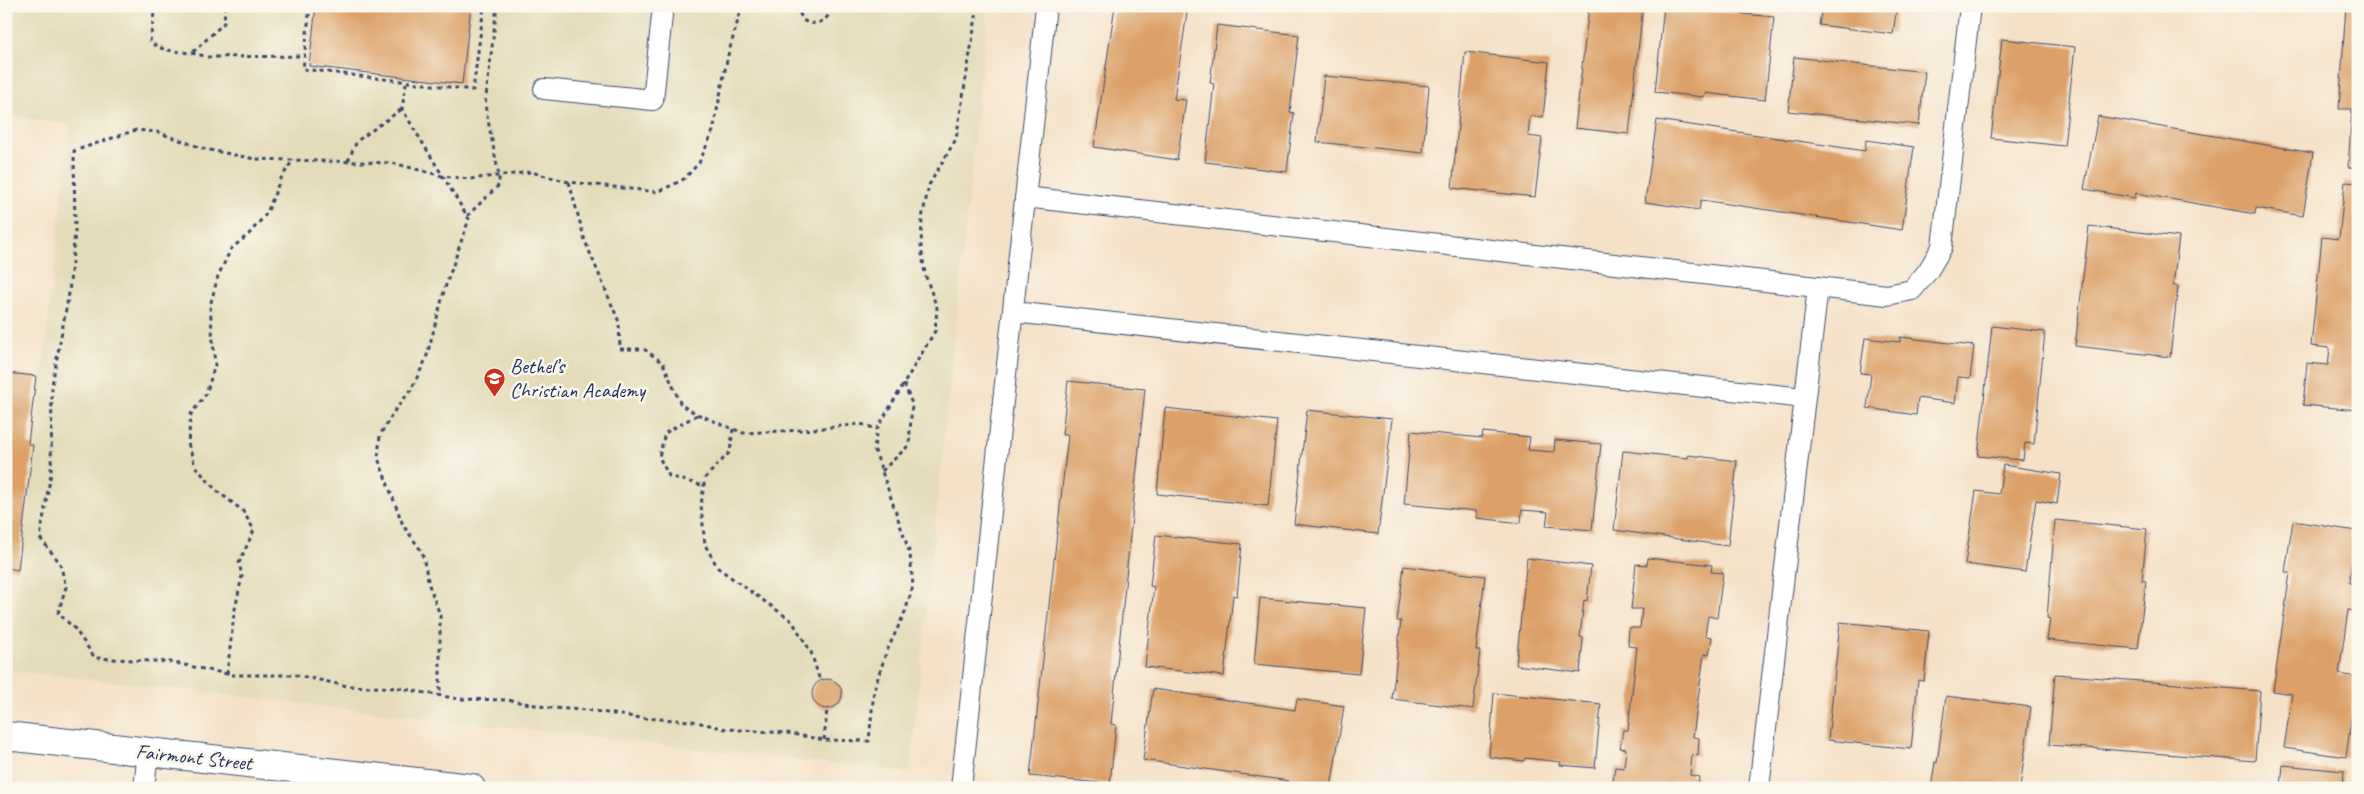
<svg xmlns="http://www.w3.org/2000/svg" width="2364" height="794" font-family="Caveat,sans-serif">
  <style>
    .built { fill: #e4dbba }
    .building { fill: #dca068 }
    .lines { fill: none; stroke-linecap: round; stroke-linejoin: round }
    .lane-casing { stroke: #3c4a6e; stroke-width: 22 }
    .street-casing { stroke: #3c4a6e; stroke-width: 30 }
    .path { stroke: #3c4a6e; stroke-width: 3; stroke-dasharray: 4 4; stroke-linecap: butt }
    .lane { stroke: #fff; stroke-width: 20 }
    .street { stroke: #fff; stroke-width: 28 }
    .labels { text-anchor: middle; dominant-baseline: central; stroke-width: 5; stroke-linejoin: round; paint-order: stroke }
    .poi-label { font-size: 21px; fill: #1b2f5e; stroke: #fbf7ec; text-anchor: start }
    .street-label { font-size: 21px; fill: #1b2f5e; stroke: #fbf7ec }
  </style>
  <rect width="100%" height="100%" fill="#fbf7ec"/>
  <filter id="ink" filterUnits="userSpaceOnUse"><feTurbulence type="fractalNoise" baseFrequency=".02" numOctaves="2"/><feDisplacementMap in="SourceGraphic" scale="10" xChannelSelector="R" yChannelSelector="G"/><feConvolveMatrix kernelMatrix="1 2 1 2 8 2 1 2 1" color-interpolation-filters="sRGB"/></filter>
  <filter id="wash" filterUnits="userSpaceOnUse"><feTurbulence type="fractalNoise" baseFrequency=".0096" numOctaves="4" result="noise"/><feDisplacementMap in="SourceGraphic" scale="20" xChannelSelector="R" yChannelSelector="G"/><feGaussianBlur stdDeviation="1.12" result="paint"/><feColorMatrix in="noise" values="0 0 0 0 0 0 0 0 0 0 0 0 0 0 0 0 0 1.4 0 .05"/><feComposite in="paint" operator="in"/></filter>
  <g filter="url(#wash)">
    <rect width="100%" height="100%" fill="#f4e1c7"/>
    <path class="built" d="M6 6H988L910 773 9 670 70 124 6 116Z"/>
    <g id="blocks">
      <path class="building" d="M316 6H471L462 84 309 66Z
        M1115 6H1188L1174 99 1186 100 1177 160 1094 147Z
        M1589 6H1643L1629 134 1575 128Z
        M1664 6 1774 17 1765 100 1705 93 1704 97 1655 92Z
        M1822 6H1897L1893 34 1819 25Z
        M2346 6H2358V168L2348 167 2352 109H2339Z
        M1217 25 1299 35 1290 112 1294 113 1287 172 1205 162 1214 84 1210 83Z
        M2002 39 2075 47 2064 146 1991 138Z
        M1465 52 1549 62 1543 117 1530 116 1528 136 1542 138 1535 197 1452 188Z
        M1794 57 1925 72 1919 125 1788 111Z
        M1324 76 1429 86 1423 153 1317 142Z
        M2098 116 2313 153 2303 216 2256 208 2255 214 2136 193 2135 198 2084 189Z
        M1657 120 1865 151 1866 140 1914 147 1902 230 1701 200 1699 210 1645 202Z
        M2345 182 2358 183V410L2303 405 2307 363 2328 365 2330 348 2311 346 2322 237 2339 239Z
        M2089 226 2179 237 2173 286H2178L2170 357 2075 346Z
        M1992 326 2045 332 2034 444 2025 443 2023 460 1978 456Z
        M1900 337 1974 346 1970 378 1958 377 1955 403 1918 398 1916 415 1867 408 1871 374 1860 373 1865 338 1900 342Z
        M6 373 36 376 28 444 33 445 18 570 6 568Z
        M1068 381 1145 389 1111 724 1116 725 1110 784 1030 776 1068 435H1062Z
        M1165 408 1277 421 1268 506 1157 494Z
        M1307 410 1392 419 1378 534 1294 524Z
        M1411 431 1482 438 1483 432 1530 437 1528 450 1554 452 1555 440 1601 444 1592 530 1546 526 1548 512 1522 510 1521 523 1477 518V511L1404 504Z
        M1623 451 1688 458V455L1737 461 1728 546 1614 530Z
        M2003 465 2061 474 2057 504 2036 500 2025 572 1965 564 1976 491 1999 494Z
        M2055 520 2147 529 2142 581H2146L2138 649 2047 640 2050 619 2047 618Z
        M2293 521 2356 531 2349 583 2358 584V611L2348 610 2339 674 2357 677 2346 757 2284 748 2292 694 2273 691 2290 573 2285 572Z
        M1156 535 1242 544 1237 596 1233 595 1224 676 1145 667 1154 587 1150 586Z
        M1527 558 1591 566 1587 601 1584 600 1580 637 1583 638 1580 673 1516 665Z
        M1648 558 1712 565 1711 572 1723 573 1717 618 1708 616 1705 636 1712 637 1709 655 1704 654 1693 737 1699 738 1698 756 1692 755 1690 775 1699 777 1698 788H1612L1615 767 1624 768 1626 749 1620 748 1623 730H1628L1637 647 1628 646 1629 628H1640L1642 609H1631L1636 564 1647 565Z
        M1404 566 1485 576 1476 650 1480 651 1473 709 1392 699 1401 621H1397Z
        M1260 598 1366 608 1359 674 1254 664Z
        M1840 622 1929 631 1924 681 1918 680 1911 749 1828 740Z
        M2055 674 2260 691 2255 761 2049 745Z
        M812 694a15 15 0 1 1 30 0a15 15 0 1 1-30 0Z
        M1153 689 1295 710 1297 699 1344 706 1331 788 1288 785 1289 781 1143 760Z
        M1494 693 1601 704 1595 768 1560 765 1561 762 1525 758 1524 761 1489 757Z
        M1946 696 2031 707 2020 788H1931L1935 762 1937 763Z
        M2283 765 2344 771 2343 788H2281Z"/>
    </g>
  </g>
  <g filter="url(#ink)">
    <use href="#blocks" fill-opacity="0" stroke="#3c4a6e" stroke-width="1"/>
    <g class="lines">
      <defs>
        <path id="lane" d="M544 89 653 100 663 6
          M1025 197 1887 295 1912 290 1928 271 1942 247 1970 6
          M1013 312 1804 398
          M144 788 148 752
          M961 788 1046 6
          M1759 788 1818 287"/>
        <path id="street" d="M6 736 471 788"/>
      </defs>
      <use href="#lane" class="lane-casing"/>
      <use href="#street" class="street-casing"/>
      <path class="path" d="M155 6 150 42C164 54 188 50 207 57L304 56
        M310 6 303 69 473 90 484 6
        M742 6 728 55 713 131 699 163 684 179 658 192 569 182 531 172 470 179 442 176 393 163 255 159 205 149 157 132 136 130 74 151 75 232 69 293 52 385 51 473 40 538 60 563 66 587 58 613 75 629 95 658 170 662 232 675H296L347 686 399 688 459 699 508 700 551 708 587 710 641 718 692 721 726 729 787 733 824 740 869 741 874 690 886 653 905 612 913 586 910 554 874 448 877 429 935 331 937 308 925 274 921 247 922 218 929 185 956 139 976 17V6
        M796 6 803 20C814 28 831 21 831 6
        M193 52 224 23 225 6
        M406 83 402 109 469 219 445 288 426 359 411 390 395 410 380 435 378 458 403 525 422 552 429 585 440 615V695
        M348 161 357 141 402 109
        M569 182 585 241 619 322 620 349H644L663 363 681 405 697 414 743 433 804 430 861 424 877 429
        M467 216 499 185V176L485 105 497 6
        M697 415 665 433 659 457 669 476 704 486
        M733 429 730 452 705 478 701 505 705 545 718 568 792 621 811 652 820 681
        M882 471 909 445 912 404 904 383
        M227 674 234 614 242 576 239 563 254 530 243 511 216 490 195 466 188 443 191 414 206 394 215 365 210 306 218 276 231 249 249 234 267 213 280 180 293 160
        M824 740 827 709"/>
      <use href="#lane" class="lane"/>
      <use href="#street" class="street"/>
    </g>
  </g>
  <defs>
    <symbol id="school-pin" viewBox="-11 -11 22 30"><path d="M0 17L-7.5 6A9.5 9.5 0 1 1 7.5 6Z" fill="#c8321e" stroke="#fbf7ec"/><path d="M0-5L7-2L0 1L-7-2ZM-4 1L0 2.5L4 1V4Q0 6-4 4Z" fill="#fff"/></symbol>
  </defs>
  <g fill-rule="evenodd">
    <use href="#school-pin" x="482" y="366" width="25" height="34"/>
  </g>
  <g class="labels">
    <g class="poi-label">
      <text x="510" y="366">Bethel’s<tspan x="510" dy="24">Christian Academy</tspan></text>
    </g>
    <g class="street-label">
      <text transform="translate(194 757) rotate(6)">Fairmont Street</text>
    </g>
  </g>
  <rect width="2364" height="794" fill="none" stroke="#fbf7ec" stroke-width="25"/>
</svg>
